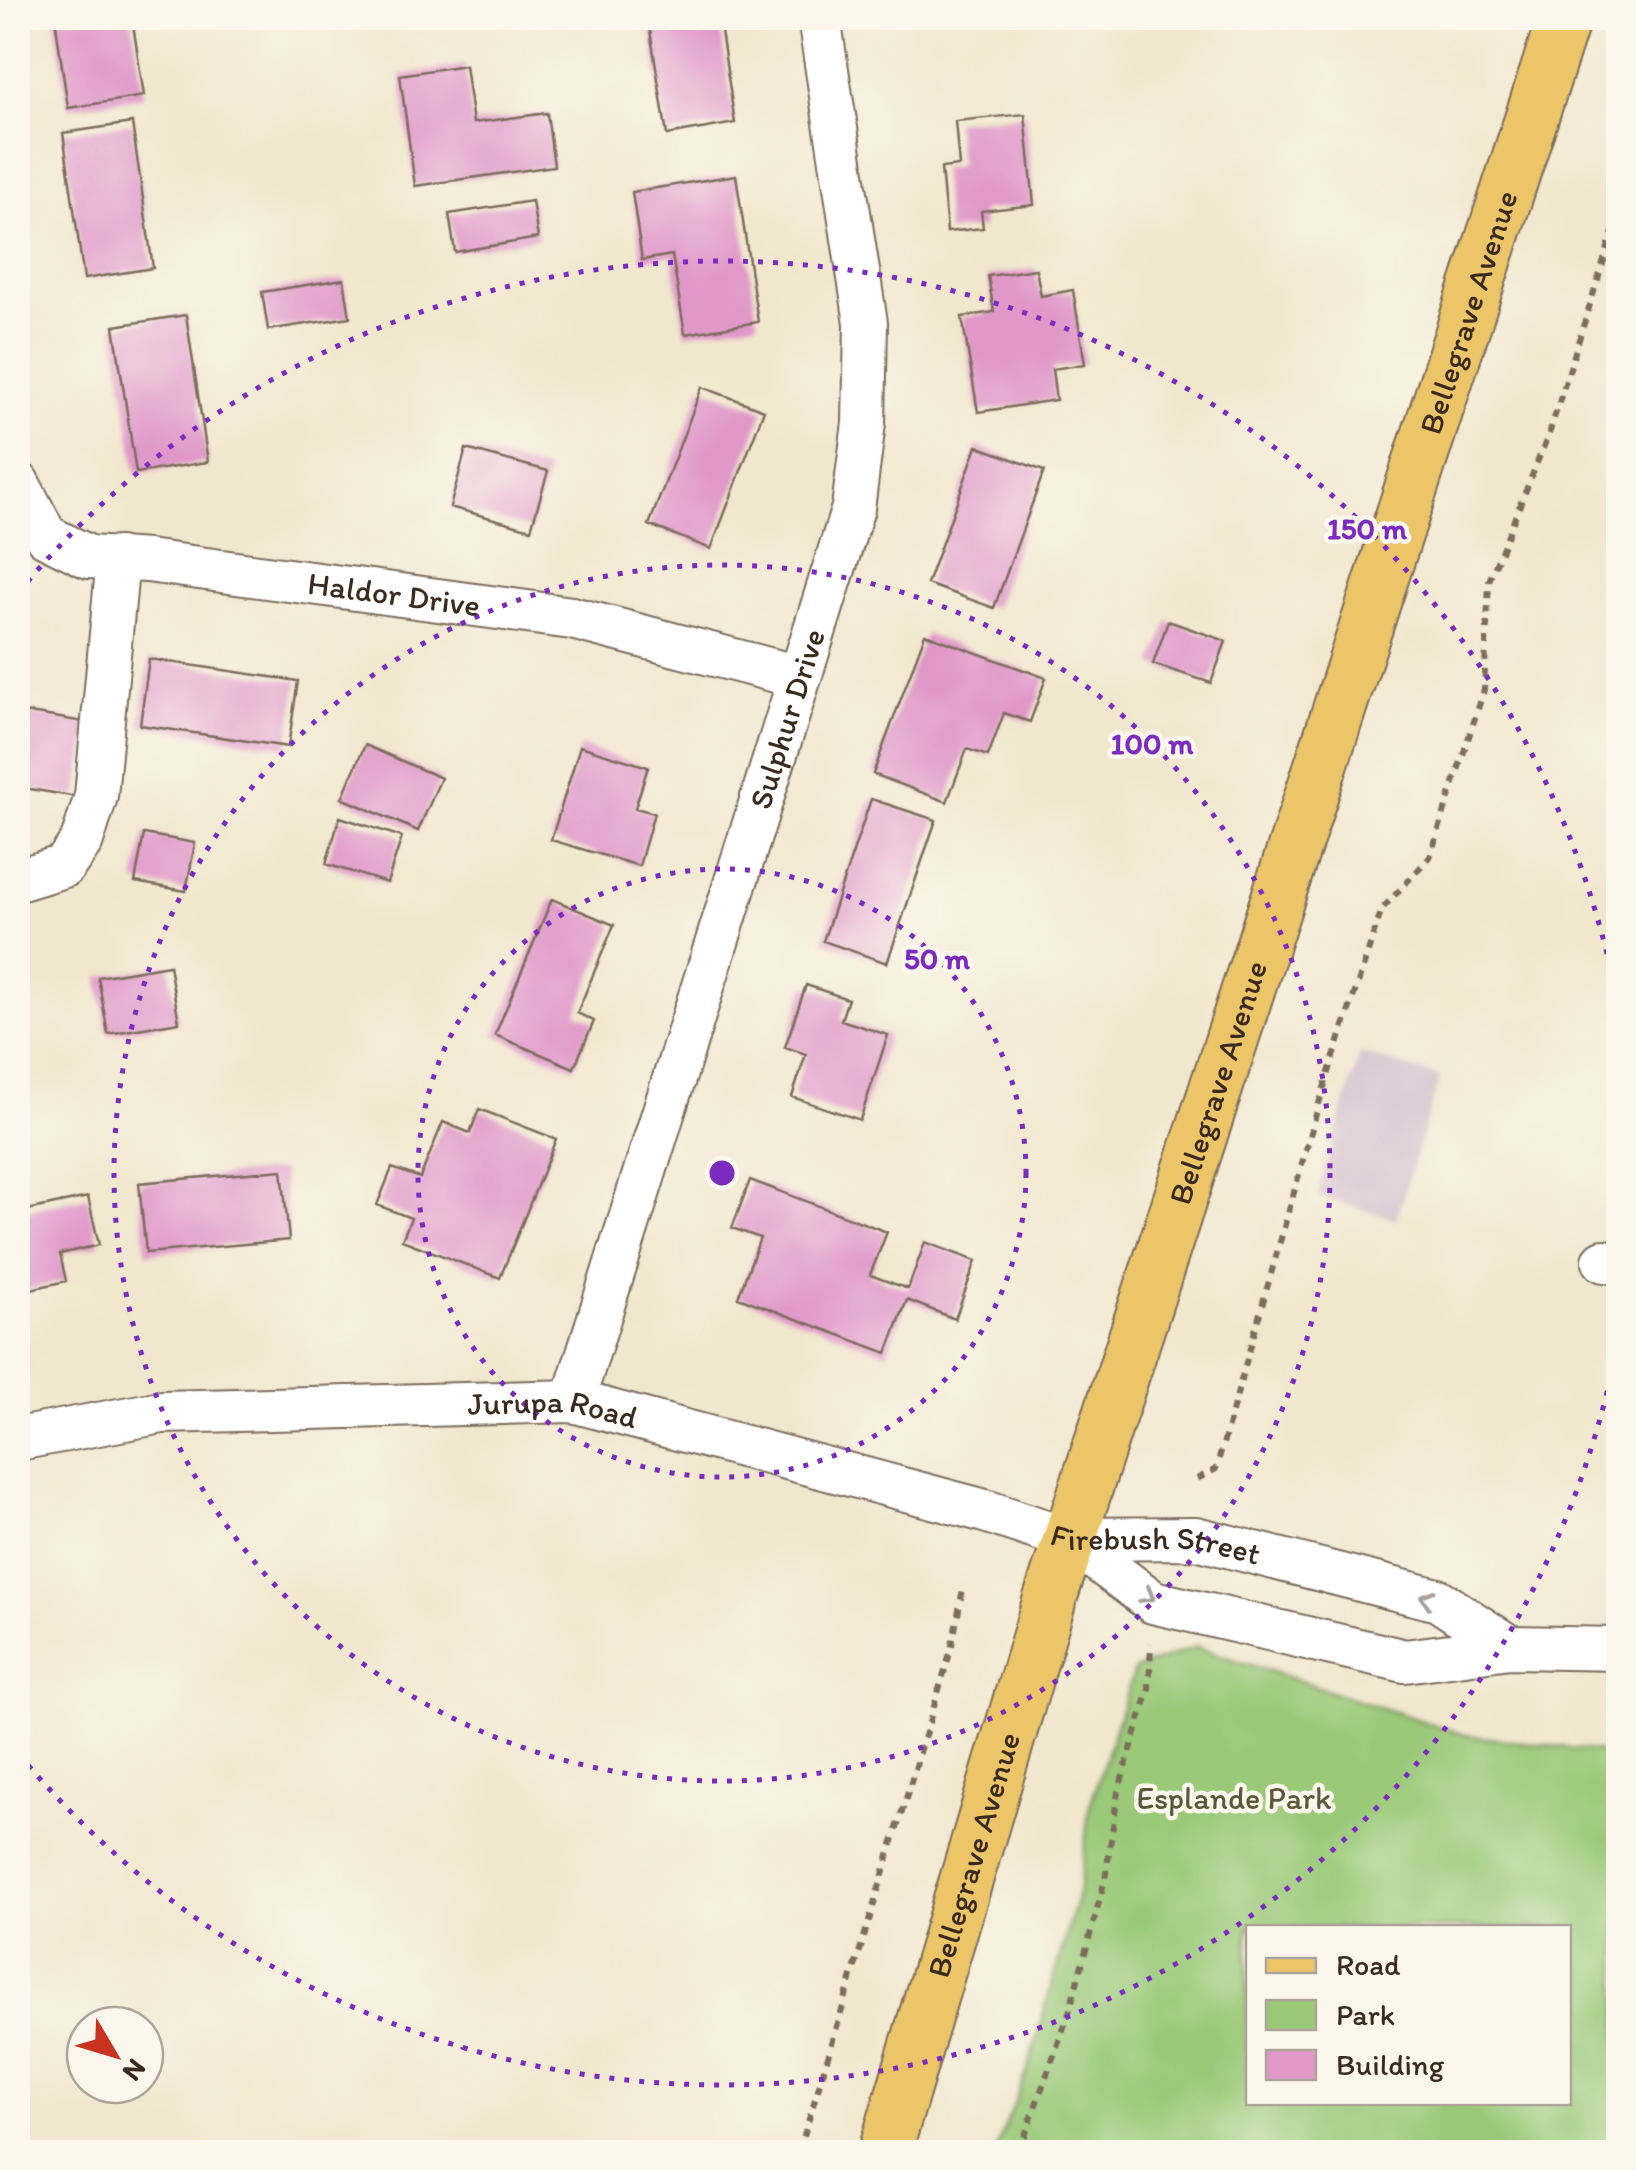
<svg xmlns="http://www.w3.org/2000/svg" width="1636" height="2170" font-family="Itim,sans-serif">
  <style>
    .industrial { fill: #d1bdcc }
    .green { fill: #9ac978; stroke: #6a7a4b; stroke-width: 2.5; fill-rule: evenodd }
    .building { fill: #e098c9 }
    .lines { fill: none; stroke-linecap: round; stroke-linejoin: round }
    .minor-casing { stroke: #7b6c5c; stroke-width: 46 }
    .major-casing { stroke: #7b6c5c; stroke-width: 56 }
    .path { stroke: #7b6c5c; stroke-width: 6; stroke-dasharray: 8 8; stroke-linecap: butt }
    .minor { stroke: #fff; stroke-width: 42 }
    .major { stroke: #edc569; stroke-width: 52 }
    .oneway { stroke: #a79f9a }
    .ring { fill: none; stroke: #7b2cbf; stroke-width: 5; stroke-dasharray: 5 10 }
    .labels { text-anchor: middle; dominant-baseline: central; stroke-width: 9; stroke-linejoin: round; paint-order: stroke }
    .street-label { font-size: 32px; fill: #3b2a1e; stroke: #fbf7ec }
    .park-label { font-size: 32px; fill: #585a39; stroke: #fbf7ec }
    .centre { fill: #7b2cbf; stroke: #fbf7ec; stroke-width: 5 }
    .ring-label { font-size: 30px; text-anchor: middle; font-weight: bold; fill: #7b2cbf; stroke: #fbf7ec; stroke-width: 9; stroke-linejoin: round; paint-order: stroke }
  </style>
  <rect width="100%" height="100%" fill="#fbf7ec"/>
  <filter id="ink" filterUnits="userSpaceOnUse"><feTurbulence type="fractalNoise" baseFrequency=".01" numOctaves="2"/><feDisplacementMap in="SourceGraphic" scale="20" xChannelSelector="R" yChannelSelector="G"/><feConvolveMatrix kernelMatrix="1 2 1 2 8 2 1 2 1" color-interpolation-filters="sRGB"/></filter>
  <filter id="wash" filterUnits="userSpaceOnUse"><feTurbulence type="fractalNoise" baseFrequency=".0048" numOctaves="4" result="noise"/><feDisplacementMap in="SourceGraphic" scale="40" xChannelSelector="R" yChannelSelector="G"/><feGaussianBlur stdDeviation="2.25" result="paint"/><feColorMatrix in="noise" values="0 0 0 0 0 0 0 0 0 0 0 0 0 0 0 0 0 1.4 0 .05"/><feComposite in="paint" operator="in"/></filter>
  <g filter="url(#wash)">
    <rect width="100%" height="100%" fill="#f1e7ce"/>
    <path class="industrial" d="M1360 1053 1440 1077 1396 1219 1317 1196Z"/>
    <path class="green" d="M1196 1647 1465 1735 1618 1754V2152H995L1027 2073 1080 1886 1089 1809 1134 1670ZM1248 1928H1568V2102H1248Z"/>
    <g id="blocks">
      <path class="building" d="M55 18H132L144 96 68 108Z
        M648 18H719L735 123 667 135Z
        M465 65 473 123 547 113 554 166 415 186 400 75Z
        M1025 114 1034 205 981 211 983 228 947 232 941 168 959 166 955 121Z
        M132 123 153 268 84 279 63 133Z
        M736 175 758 322 685 334 672 255 642 260 632 192Z
        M532 201 538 238 455 252 449 214Z
        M1036 269 1041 296 1073 290 1085 364 1052 369 1056 400 978 412 962 317 994 312 988 276Z
        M344 279 350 317 268 330 262 292Z
        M186 315 208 462 136 473 114 326Z
        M702 387 764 410 711 549 649 525Z
        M977 446 1044 471 994 608 927 584Z
        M466 449 548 471 531 529 450 507Z
        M1168 621 1226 641 1211 683 1153 664Z
        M925 634 1046 678 1030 722 1004 713 988 756 967 749 947 802 873 774Z
        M149 659 298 681 288 747 140 725Z
        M18 711 90 723 77 797 18 787Z
        M365 745 441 778 418 831 342 798Z
        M580 746 648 767 635 808 654 813 639 866 551 840Z
        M871 799 936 820 887 963 823 941Z
        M340 817 402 837 387 883 326 864Z
        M144 834 195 843 186 891 135 882Z
        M552 899 614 925 577 1013 594 1021 574 1068 495 1035Z
        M169 965 179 1022 108 1034 98 977Z
        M806 985 848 999 841 1020 888 1035 860 1120 792 1097 806 1054 785 1047Z
        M479 1109 556 1139 500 1278 402 1240 411 1218 377 1205 392 1168 420 1178 443 1122 470 1133Z
        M282 1170 289 1240 146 1253 139 1183Z
        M750 1180 887 1232 870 1275 908 1289 925 1242 976 1261 955 1319 907 1300 887 1353 738 1297 760 1238 732 1228Z
        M88 1197 99 1245 60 1254 66 1281 18 1292V1212Z"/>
    </g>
  </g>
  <g filter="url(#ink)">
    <use href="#blocks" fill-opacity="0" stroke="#7b6c5c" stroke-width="2.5"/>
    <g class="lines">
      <defs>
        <g id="minor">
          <path id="s1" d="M18 483 46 536 89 557 147 561 572 618 799 677"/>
          <path d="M18 880 64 866 82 841 96 796 118 558"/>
          <path d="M1604 1261 1618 1263"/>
          <path id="s2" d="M573 1401 853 508 864 423 866 323 819 18"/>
          <path id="s3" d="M18 1439 162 1412 573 1401 985 1511 1069 1539 1196 1538 1438 1600 1510 1647"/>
          <path d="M1069 1539 1153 1602 1405 1661 1510 1647 1618 1649"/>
        </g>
        <g id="major">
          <path id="s4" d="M885 2152 1049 1602 1564 18"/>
        </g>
      </defs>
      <use href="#minor" class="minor-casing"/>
      <use href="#major" class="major-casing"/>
      <path class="path" d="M1197 1479 1216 1469 1320 1100 1382 909 1430 857 1484 690 1489 581 1550 431 1618 216
        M799 2152 951 1650 963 1589
        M1019 2152 1068 2016 1105 1880 1118 1792 1149 1690 1151 1643"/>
      <use href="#minor" class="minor"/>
      <use href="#major" class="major"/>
    </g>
    <defs><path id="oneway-chevron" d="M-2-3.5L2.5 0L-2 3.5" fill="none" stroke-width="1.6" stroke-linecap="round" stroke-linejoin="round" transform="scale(2.5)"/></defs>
    <g class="oneway">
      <use href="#oneway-chevron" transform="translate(1148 1596) rotate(30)"/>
      <use href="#oneway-chevron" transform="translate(1427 1598) rotate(-162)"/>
    </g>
  </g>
  <g class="ring">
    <circle cx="722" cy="1173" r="304"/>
    <circle cx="722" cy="1173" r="608"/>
    <path d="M1617 1347A912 912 0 0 1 18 1753M18 593A912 912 0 0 1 1617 999"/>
  </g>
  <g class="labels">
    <g class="street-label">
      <text stroke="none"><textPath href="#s4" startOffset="1930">Bellegrave Avenue</textPath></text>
      <text stroke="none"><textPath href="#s1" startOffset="415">Haldor Drive</textPath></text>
      <text stroke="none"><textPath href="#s2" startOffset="715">Sulphur Drive</textPath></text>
      <text stroke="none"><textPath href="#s4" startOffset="1120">Bellegrave Avenue</textPath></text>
      <text stroke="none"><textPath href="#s3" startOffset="538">Jurupa Road</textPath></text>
      <text stroke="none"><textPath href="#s3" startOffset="1160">Firebush Street</textPath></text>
      <text stroke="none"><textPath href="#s4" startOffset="310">Bellegrave Avenue</textPath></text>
    </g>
    <g class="park-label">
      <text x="1234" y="1798">Esplande Park</text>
    </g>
  </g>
  <circle cx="722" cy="1173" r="15" class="centre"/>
  <g class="ring-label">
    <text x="1367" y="539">150 m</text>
    <text x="1152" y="754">100 m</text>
    <text x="937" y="969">50 m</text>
  </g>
  <rect width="1636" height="2170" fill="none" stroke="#fbf7ec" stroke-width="60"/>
  <rect x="1246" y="1925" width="325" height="180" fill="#fbf7ec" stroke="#aea59a" stroke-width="2.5"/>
  <rect x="1266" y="1958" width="50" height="15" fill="#edc569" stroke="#aea59a" stroke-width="2.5"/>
  <text x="1336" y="1975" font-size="30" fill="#3b2a1e">Road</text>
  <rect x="1266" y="2000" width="50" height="30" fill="#9ac978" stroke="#aea59a" stroke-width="2.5"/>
  <text x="1336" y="2025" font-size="30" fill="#3b2a1e">Park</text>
  <rect x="1266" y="2050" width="50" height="30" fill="#e098c9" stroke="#aea59a" stroke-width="2.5"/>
  <text x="1336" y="2075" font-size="30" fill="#3b2a1e">Building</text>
  <g transform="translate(115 2055) rotate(128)"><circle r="48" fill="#fbf7ec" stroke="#aea59a" stroke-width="2.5"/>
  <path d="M0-8L18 38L0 25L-18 38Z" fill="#c8321e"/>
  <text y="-15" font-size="28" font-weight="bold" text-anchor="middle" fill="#3b2a1e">N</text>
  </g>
</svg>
